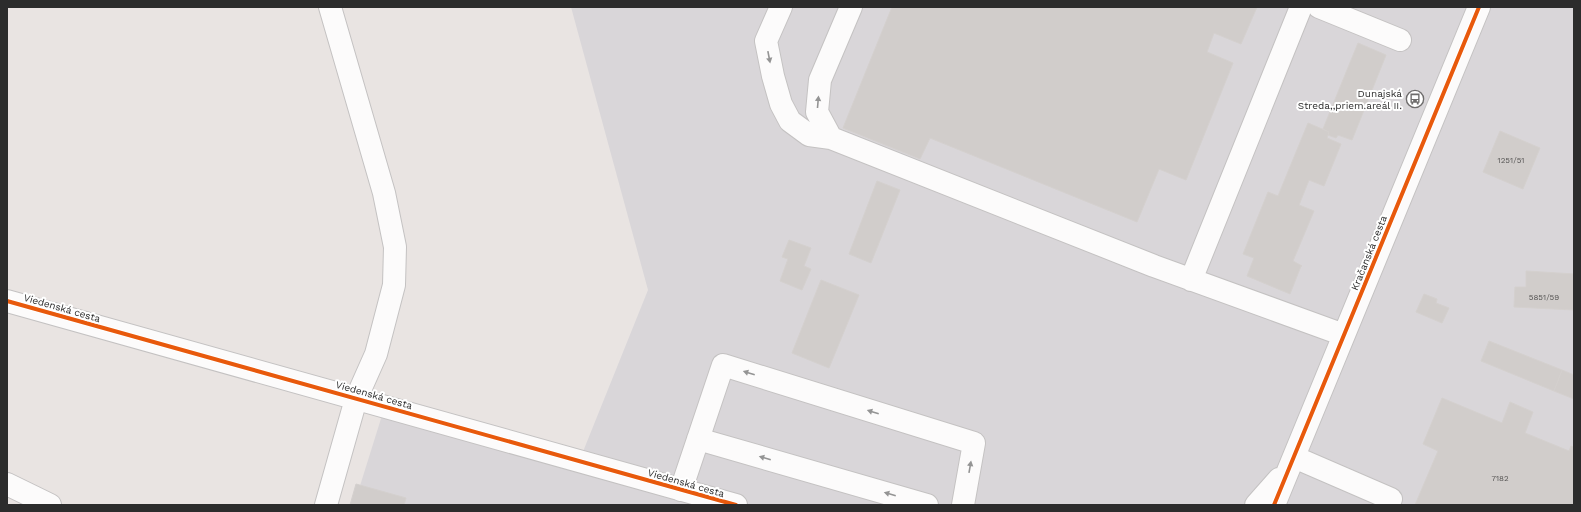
<svg xmlns="http://www.w3.org/2000/svg" width="1581" height="512" font-family="'Work Sans',sans-serif">
  <style>
    .industrial { fill: #d9d6d9 }
    .building { fill: #d1cdcb; stroke: #d4d0ce }
    .lines { fill: none; stroke-linecap: round; stroke-linejoin: round }
    .minor-casing { stroke: #c4c2c2; stroke-width: 24 }
    .minor { stroke: #fcfbfb; stroke-width: 22 }
    .cycleway-casing { stroke: #fff; stroke-width: 6 }
    .cycleway { stroke: #e8590c; stroke-width: 4 }
    .oneway { fill: #949494 }
    .labels { text-anchor: middle; dominant-baseline: central; stroke-width: 4; stroke-linejoin: round; paint-order: stroke }
    .number-label { font-size: 8px; fill: #565554 }
    .poi-label { font-size: 10px; fill: #2c2c2c; stroke: #fff; text-anchor: end }
    .street-label { font-size: 10px; fill: #2c2c2c; stroke: #fff }
  </style>
  <rect width="100%" height="100%" fill="#e9e4e2"/>
  <path class="industrial" d="M571 7H1574V505H354L384 409 576 469 648 290Z"/>
  <path class="building" d="M892 7H1257L1241 44 1214 33 1207 52 1233 63 1186 180 1159 169 1137 222 930 138 920 159 843 128Z
    M1358 43 1386 55 1352 140 1338 135 1336 138 1328 135 1329 132 1323 129Z
    M1308 123 1329 132 1327 138 1341 144 1324 186 1309 180 1299 205 1314 211 1293 261 1302 266H1301L1290 294 1247 276 1254 258 1243 254 1268 192 1278 196Z
    M1500 131 1540 148 1523 189 1483 172Z
    M877 181 900 190 871 263 849 254Z
    M789 240 811 248 804 266 811 269 802 290 780 281 788 259 782 257Z
    M1526 271 1574 274V310L1514 307 1515 287H1526Z
    M821 280 859 295 829 368 792 353Z
    M1424 294 1437 299 1436 303 1449 308 1442 323 1416 312Z
    M1489 341 1562 370 1554 391 1481 361Z
    M1562 370 1574 375V399L1554 391Z
    M1442 398 1502 423 1510 402 1533 412 1525 433 1569 451 1571 446 1574 447V505H1415L1438 451 1423 444Z
    M356 484 406 498 404 505H350Z"/>
  <g class="lines">
    <defs>
      <path id="minor" d="M781 7 766 41 773 76 781 104 790 121 809 135 831 138 1154 266 1344 335
        M1319 7 1400 40
        M831 138 817 112 820 80 851 7
        M1191 280 1301 7
        M7 301 736 505
        M698 439 927 505
        M1294 457 1391 499
        M7 484 50 505
        M681 490 723 365 974 443 963 505
        M326 505 356 399 376 354 394 285 395 247 384 193 330 7
        M1256 505 1279 479
        M1274 505 1479 7"/>
    </defs>
    <use href="#minor" class="minor-casing"/>
    <use href="#minor" class="minor"/>
    <defs>
      <path id="cycleway" d="M7 301 736 505
        M1274 505 1479 7"/>
    </defs>
    <use href="#cycleway" class="cycleway-casing"/>
    <use href="#cycleway" class="cycleway"/>
  </g>
  <defs><path id="oneway-solid" d="M-6-.8H1V-3.2L6.5 0L1 3.2V.8H-6Z"/></defs>
  <g class="oneway">
    <use href="#oneway-solid" transform="translate(769 57) rotate(79)"/>
    <use href="#oneway-solid" transform="translate(818 102) rotate(-85)"/>
    <use href="#oneway-solid" transform="translate(749 373) rotate(-163)"/>
    <use href="#oneway-solid" transform="translate(873 412) rotate(-163)"/>
    <use href="#oneway-solid" transform="translate(765 458) rotate(-164)"/>
    <use href="#oneway-solid" transform="translate(970 467) rotate(-80)"/>
    <use href="#oneway-solid" transform="translate(890 494) rotate(-164)"/>
  </g>
  <defs>
    <symbol id="bus-ring" viewBox="-11 -11 22 22"><circle r="9.5" fill="#fff" stroke="#6e6c6c" stroke-width="1.5"/><path d="M-5-6H5V4H4V6H2V4H-2V6H-4V4H-5ZM-3.5-4V0h7V-4ZM-3.5 1.2v1.5H-2V1.2ZM2 1.2v1.5H3.5V1.2Z" fill="#6e6c6c"/></symbol>
  </defs>
  <g fill-rule="evenodd">
    <use href="#bus-ring" x="1405" y="89" width="20" height="20"/>
  </g>
  <g class="labels">
    <g class="number-label">
      <text x="1511" y="160">1251/51</text>
      <text x="1544" y="297">5851/59</text>
      <text x="1500" y="478">7182</text>
    </g>
    <g class="poi-label">
      <text x="1402" y="93">Dunajská<tspan x="1402" dy="12">Streda,,priem.areál II.</tspan></text>
    </g>
    <g class="street-label">
      <text transform="translate(1369 253) rotate(-68)">Kračanská cesta</text>
      <text transform="translate(62 308) rotate(16)">Viedenská cesta</text>
      <text transform="translate(374 395) rotate(16)">Viedenská cesta</text>
      <text transform="translate(686 483) rotate(16)">Viedenská cesta</text>
    </g>
  </g>
  <rect width="1581" height="512" fill="none" stroke="#2c2c2c" stroke-width="16"/>
</svg>
